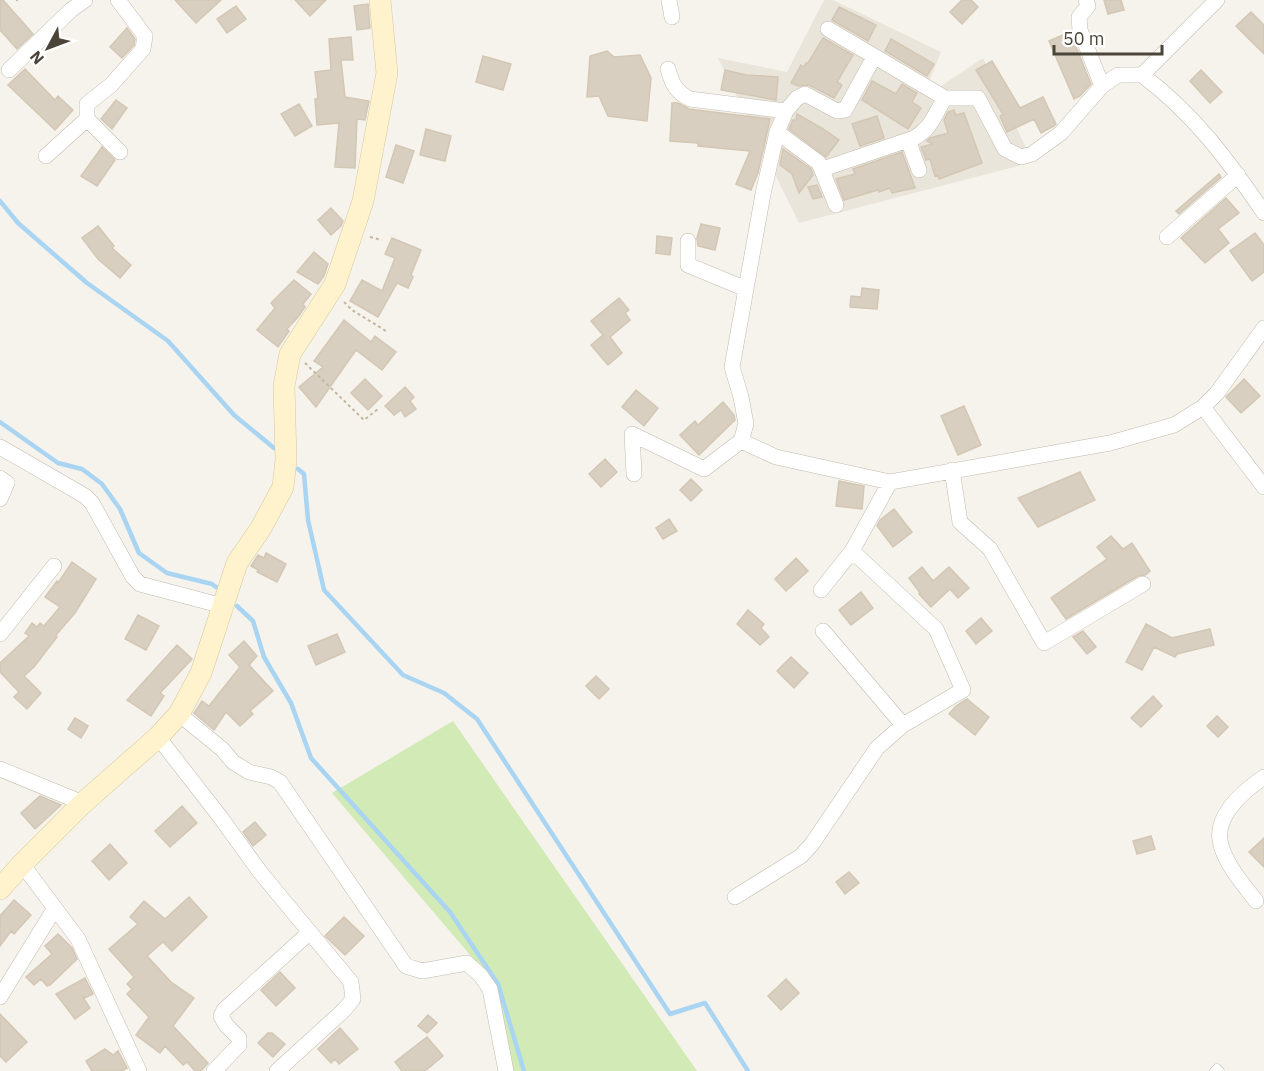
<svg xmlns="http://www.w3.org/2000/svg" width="1264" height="1071" font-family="'IBM Plex Sans',sans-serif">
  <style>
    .residential { fill: #eae5da }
    .green { fill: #d2eab5 }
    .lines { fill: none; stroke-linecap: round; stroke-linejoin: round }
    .stream { stroke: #a9d4f2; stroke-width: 4.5 }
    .building { fill: #d8cfc1; stroke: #d3c7b4; stroke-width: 1.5 }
    .lane-casing { stroke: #c2bbae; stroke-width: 9 }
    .street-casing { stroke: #c2bbae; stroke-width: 16 }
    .secondary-casing { stroke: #d6c79b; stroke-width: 22 }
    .path { stroke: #c4b79f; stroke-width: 2; stroke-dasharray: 3 3; stroke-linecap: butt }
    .lane { stroke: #fff; stroke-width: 8 }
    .street { stroke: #fff; stroke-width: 15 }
    .secondary { stroke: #fff3cd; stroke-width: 21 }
  </style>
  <rect width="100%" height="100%" fill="#f6f3ec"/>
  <path class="residential" d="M824 0H833L941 52 928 84 935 90 983 58 1033 162 799 223 718 58 787 72Z"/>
  <path class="green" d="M453 721 697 1071H508L470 955 332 793Z"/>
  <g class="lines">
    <path class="stream" d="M0 201 18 223 87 283 168 341 234 415 274 448
      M0 422 58 463 82 469 102 484 120 509 139 553 167 573 212 584 216 587
      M298 469 304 474 308 520 324 590 403 675 444 693 477 719 670 1014 705 1003 748 1071
      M237 606 253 621 264 657 291 703 311 758 450 912 498 984 524 1071"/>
  </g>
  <path class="building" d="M0 0H3L33 34 17 49 0 30Z
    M175 0H221L196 23Z
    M295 0H326L310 16Z
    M962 0H971L978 7 962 24 950 12Z
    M1104 0H1121L1124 10 1108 14Z
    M368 4 370 28 357 30 354 6Z
    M236 6 246 19 227 33 217 19Z
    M839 7 876 25 868 41 832 20Z
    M1251 12 1264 25V54L1236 26Z
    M127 28 135 39 134 45 122 58 110 47Z
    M1070 32 1091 84 1080 96 1074 99 1049 41Z
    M351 37 353 60H341L345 97 369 101 365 120 357 119 355 168 335 167 339 123 317 125 315 99 318 98 315 72 331 70 329 39Z
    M823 38 853 55 837 82 842 85 834 98 809 85 798 86 791 83 801 65 804 67 806 63H808Z
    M891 39 934 64 927 76 885 51Z
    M607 51 614 57 640 55 651 78 647 121 608 116 599 96 587 97 590 56Z
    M483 56 511 64 503 90 476 82Z
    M992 61 1020 108 1043 97 1056 124 1054 126 1041 133 1034 119 1007 132 1000 116 1003 114 976 70Z
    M25 69 55 100 58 96 73 110 55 130 8 85Z
    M725 70 746 75 778 77 776 100 721 90Z
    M1201 70 1222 92 1210 103 1190 81Z
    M872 81 896 94 902 84 917 93 912 102 921 108 908 129 862 100Z
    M116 100 127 108 112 129 101 119Z
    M672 103H678L689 109 770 119 758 173 751 190 736 184 750 151 698 146V143L670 141Z
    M299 104 312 126 295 136 281 114Z
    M954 110 956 115 964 113 982 163 939 179 938 175 935 176 930 159 926 160 921 147 933 144 927 141 930 138 948 133 944 120 948 112Z
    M797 114 823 129 839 140 826 157 789 129 793 120H796Z
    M877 116 884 138 860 146 852 124Z
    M426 129 451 136 445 161 420 155Z
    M396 145 414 151 403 183 386 177Z
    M102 147 115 160 97 186 81 176Z
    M783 149 811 169 813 175 799 193 792 174 780 165Z
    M902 152 915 188 892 193 890 188 879 192 878 190 844 200 836 179 855 174 853 169Z
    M1219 174 1221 177 1179 214 1176 211Z
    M817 185 822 197 813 199 808 187Z
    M1226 198 1239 213 1218 229 1229 243 1205 263 1181 238Z
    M331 208 343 221 341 226 331 235 318 220Z
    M701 224 720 228 715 250 698 246 697 238Z
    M98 226 114 246 112 248 131 265 120 278 98 259 82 238Z
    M1255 233 1264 245V272L1252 281 1230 251Z
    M657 236 672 238 670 255 656 253Z
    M392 238 421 250 411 275 413 277 408 288 397 283 378 317 350 301 362 280 382 291 395 258 385 254Z
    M314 252 328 264 324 276 318 284 297 272Z
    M294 280 311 294 303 304 305 307 298 317 287 329 289 331 278 347 257 330 275 308 271 303Z
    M862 288 879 290 877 309 850 307 851 296 861 297Z
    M619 298 629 310 625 313 630 320 610 337 622 353 608 365 591 345 603 335 591 321Z
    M344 320 371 342 375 336 396 352 382 370 356 350 316 407 299 387 323 367 314 361Z
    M365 379 382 396 368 410 351 393Z
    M1244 379 1260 396 1241 413 1226 397Z
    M405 387 414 397 410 401 416 409 405 417 401 410 394 415 385 406Z
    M636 390 658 408 644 426 622 407Z
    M723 402 734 415 735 420 699 455 680 435 695 421 698 425Z
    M964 406 981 445 958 455 941 416Z
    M605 459 617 472 601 487 589 474Z
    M1080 472 1095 500 1038 527 1018 498Z
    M691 479 702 490 691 501 680 490Z
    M839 481 864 486 862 509 836 506Z
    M894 509 912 532 893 547 877 526 880 520Z
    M669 519 677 531 663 539 656 528Z
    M1111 536 1123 549 1132 543 1150 571 1145 575 1138 576 1066 619 1051 598 1107 559 1097 547Z
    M266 553 286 564 277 582 257 572 258 570 251 566 258 555 264 558Z
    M796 558 808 571 786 591 775 579Z
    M72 562 96 579 75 613 56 635 57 637 34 667 24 676 41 693 27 709 14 697 19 692 0 672V663L29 636 25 633 32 623 37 627 40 623 44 626 60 607 45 597 57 581 58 583Z
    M922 567 933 581 949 567 969 588 958 598 950 589 931 607 919 594 920 593 909 578Z
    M861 592 873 608 851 625 839 610Z
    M748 610 764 624 761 628 769 637 760 645 737 624Z
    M138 615 159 626 146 650 125 639Z
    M981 618 992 631 976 644 966 631Z
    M1146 624 1172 638 1210 629 1214 645 1177 654 1175 657 1154 647 1142 670 1126 662Z
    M1083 631 1096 647 1087 654 1073 637Z
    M337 634 345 652 316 665 308 646Z
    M244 641 257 656 249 665 273 691 250 711 253 714 240 726 226 712 214 730 194 713 202 701 209 706 240 667 229 655Z
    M177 645 192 659 160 693 164 696 151 716 127 700Z
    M791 657 808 673 794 688 777 671Z
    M596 676 609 689 599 699 586 686Z
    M1153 696 1162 706 1141 727 1131 718Z
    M967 699 989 717 975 735 949 714 956 706Z
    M1217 716 1228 727 1218 737 1207 726Z
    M75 718 88 726 81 738 68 729Z
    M40 796 61 805 35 829 21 813Z
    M182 806 197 823 170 847 155 831Z
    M255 822 266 835 253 846 243 832Z
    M1151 836 1155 849 1137 854 1133 841Z
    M1264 838V867L1249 852Z
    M110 844 127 863 109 880 92 861Z
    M849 872 859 883 845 894 836 882Z
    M189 897 207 917 172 951 163 942 147 956 171 982 194 998 173 1026 208 1063 201 1071H195L187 1062 183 1065 165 1046 160 1053 136 1035 149 1017 127 994 132 989 127 984 134 977 109 949 138 924 130 917 144 901 165 919Z
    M14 900 31 915 14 934 11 931 0 946V916Z
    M344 917 364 936 345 955 325 936Z
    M58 934 72 948 77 959 50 985 47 986 41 979 34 985 26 977 52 954 45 946Z
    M280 972 295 988 276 1006 261 990Z
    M85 978 93 994 85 998 82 996 90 1008 75 1019 56 994Z
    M786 979 799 993 781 1010 768 996Z
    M0 1014 27 1042 6 1062 0 1056Z
    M428 1015 437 1023 427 1033 418 1026Z
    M340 1028 358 1049 339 1064 335 1059 331 1063 318 1049Z
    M268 1033H272L285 1044 273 1057 258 1043Z
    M427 1037 443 1056 425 1071H402L395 1062Z
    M105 1049 113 1055 118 1051 127 1068 122 1071H92L86 1061Z"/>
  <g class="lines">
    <defs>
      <path id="lane" d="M1214 1071 1217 1068 1220 1071"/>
      <path id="street" d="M118 0 145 36 143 49 111 85 87 104V119L120 152
        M669 0 672 17
        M1086 0 1088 6 1079 17 1080 30 1102 86
        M1217 0 1142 75C1194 114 1228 160 1264 213
        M828 29 945 98
        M874 57 845 110 837 111 805 94 797 98 786 111 777 132 763 194 732 367 741 397 746 424 741 441 776 457 890 482 1110 443 1174 425 1203 407 1217 393 1264 328
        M668 69C672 84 676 92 690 99L786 111
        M9 70 71 10 85 0
        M777 132 819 163 836 205
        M908 140 919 170
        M46 156 87 119
        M823 169 914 138C932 128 934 115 945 98H978L1005 149 1021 157 1032 154 1061 133 1102 86 1118 75H1142
        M1167 237 1238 175
        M688 241V265L746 289
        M1203 407 1264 487
        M0 447 85 496 92 503 133 577 140 584 223 606
        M952 470 960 522 990 549 1044 643 1143 584
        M634 474 632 434 704 469 741 441
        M0 478 7 483 0 499
        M821 590 852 551
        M823 631 903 725
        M0 634 54 566
        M179 714 222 749 233 762 249 772 271 777 280 782 406 966 422 971 467 963 481 976 490 989 506 1071
        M158 737 221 818 260 872 351 982 353 999 344 1010 277 1071
        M0 769 83 803
        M22 864 78 939 139 1071
        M735 897 801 856 812 844 877 748 903 725 963 690 936 629 852 551 890 482
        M1256 901C1244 885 1223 862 1220 840 1216 814 1245 790 1264 777
        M0 997 55 908
        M214 1071 239 1045V1038L226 1025 221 1016 224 1010 310 932"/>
      <path id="secondary" d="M0 889 22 864 83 803 158 737 179 714 201 673 237 563 261 528 283 487 286 460 284 386 290 354 335 284 363 201 387 73 380 0"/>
    </defs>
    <use href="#lane" class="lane-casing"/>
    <use href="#street" class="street-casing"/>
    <use href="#secondary" class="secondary-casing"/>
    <path class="path" d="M17 1V0
      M370 237 382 240
      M344 302 352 310 386 331
      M305 363 364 420 378 409"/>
    <use href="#lane" class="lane"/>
    <use href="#street" class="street"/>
    <use href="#secondary" class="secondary"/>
  </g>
  <g transform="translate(48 48) rotate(229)" stroke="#ffffff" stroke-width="4.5" paint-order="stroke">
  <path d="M0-4.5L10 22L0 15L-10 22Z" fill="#4b4439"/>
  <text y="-9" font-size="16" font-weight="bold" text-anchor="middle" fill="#4b4439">N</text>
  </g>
  <path d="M1054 45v9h108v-9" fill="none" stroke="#4b4439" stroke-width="3"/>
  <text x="1063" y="45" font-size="18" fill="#4b4439" stroke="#ffffff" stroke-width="4.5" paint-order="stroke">50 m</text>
</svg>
